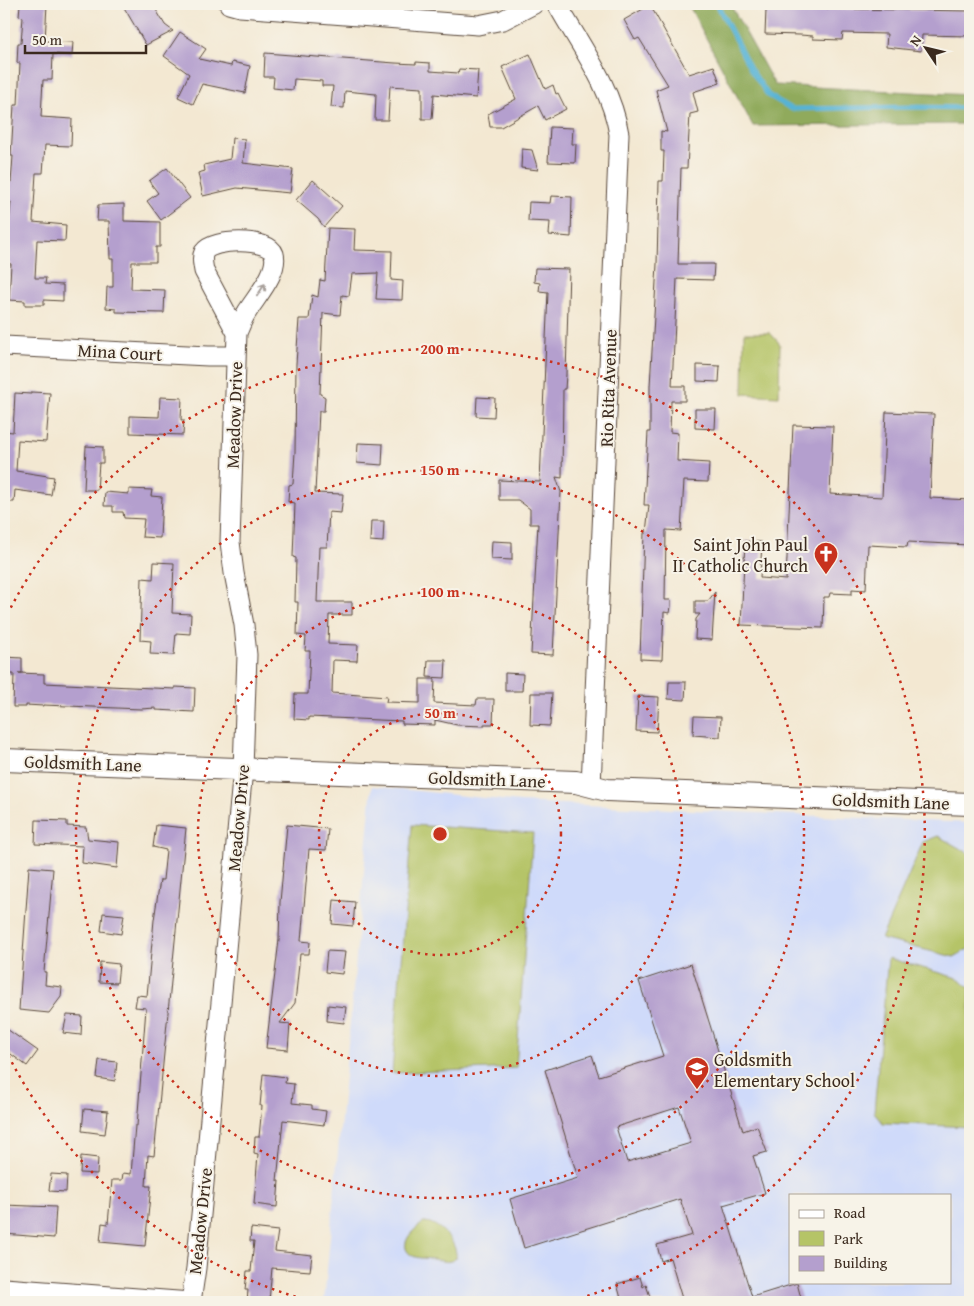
<svg xmlns="http://www.w3.org/2000/svg" width="974" height="1306" font-family="'Gentium Book Plus',serif">
  <style>
    .built { fill: #cfdafa; fill-rule: evenodd }
    .green { fill: #b5c467; stroke: #787742 }
    .forest { fill: #90aa5c; stroke: #666a3d }
    .lines { fill: none; stroke-linecap: round; stroke-linejoin: round }
    .stream { stroke: #57b3d5; stroke-width: 5 }
    .building { fill: #b49fce; fill-rule: evenodd }
    .minor-casing { stroke: #574639; stroke-width: 21 }
    .tertiary-casing { stroke: #574639; stroke-width: 24 }
    .minor { stroke: #fff; stroke-width: 19 }
    .tertiary { stroke: #fff; stroke-width: 22 }
    .oneway { stroke: #a79f9a }
    .ring { fill: none; stroke: #c8321e; stroke-width: 2.5; stroke-dasharray: 2.5 5 }
    .labels { text-anchor: middle; dominant-baseline: central; stroke-width: 4; stroke-linejoin: round; paint-order: stroke }
    .street-label { font-size: 18px; fill: #3b2a1e; stroke: #f7f3e8 }
    .poi-label { font-size: 18px; fill: #3b2a1e; stroke: #f7f3e8; text-anchor: end }
    .centre { fill: #c8321e; stroke: #f7f3e8; stroke-width: 2.5 }
    .ring-label { font-size: 15px; text-anchor: middle; font-weight: bold; fill: #c8321e; stroke: #f7f3e8; stroke-width: 4; stroke-linejoin: round; paint-order: stroke }
  </style>
  <rect width="100%" height="100%" fill="#f7f3e8"/>
  <filter id="ink" filterUnits="userSpaceOnUse"><feTurbulence type="fractalNoise" baseFrequency=".02" numOctaves="2"/><feDisplacementMap in="SourceGraphic" scale="10" xChannelSelector="R" yChannelSelector="G"/><feConvolveMatrix kernelMatrix="1 2 1 2 8 2 1 2 1" color-interpolation-filters="sRGB"/></filter>
  <filter id="wash" filterUnits="userSpaceOnUse"><feTurbulence type="fractalNoise" baseFrequency=".0096" numOctaves="4" result="noise"/><feDisplacementMap in="SourceGraphic" scale="20" xChannelSelector="R" yChannelSelector="G"/><feGaussianBlur stdDeviation="1.12" result="paint"/><feColorMatrix in="noise" values="0 0 0 0 0 0 0 0 0 0 0 0 0 0 0 0 0 1.4 0 .05"/><feComposite in="paint" operator="in"/></filter>
  <g filter="url(#wash)">
    <rect width="100%" height="100%" fill="#f3e8d2"/>
    <path class="built" d="M372 786 520 802 970 823V1302H324ZM790 1195H950V1282H790Z"/>
    <path class="green" d="M744 333H770L780 344 779 396 743 394Z
      M412 825 533 833 516 1068 392 1073Z
      M938 836 970 854V948L954 957 881 939 923 842Z
      M888 958 957 978 970 988V1127L883 1123 874 1112Z
      M426 1222C440 1224 458 1243 456 1258 448 1264 443 1261 434 1259 426 1258 418 1259 411 1255 396 1244 416 1226 426 1222Z"/>
    <path class="forest" d="M688 4H730L775 85 970 95V124L753 126Z"/>
    <g class="lines">
      <path class="stream" d="M717 4 751 70 768 95 792 109 912 107 970 108"/>
    </g>
    <g id="blocks">
      <path class="building" d="M20 4H47L45 41 73 42 72 55 53 54 52 80H43L41 117 72 119 71 146 45 145 43 173H36L33 222 66 225 65 241 37 240 35 278H46L45 284 63 285V301L44 300V305H25V301L9 300 11 264 7 263 8 248 5 247 6 228 9 223 11 202 7 201 8 182H11L12 170 13 156H11L14 105H18L20 63H17L18 43H21L23 17 19 16Z
        M122 4H150L153 9 155 8 165 25 173 31 146 45Z
        M650 5 689 74 714 66 720 83 693 92 698 112 690 114 687 168H681L678 264H714L713 280 677 279 672 386H685V401H671L670 432 678 433 677 461 709 463 708 482 684 481 681 531 666 530 665 600H671V606L670 613 664 612 662 660 640 659 644 533H646L649 505H644L648 432H650V386L657 264 659 181H663L664 151H661V131L667 132 656 90 668 85 639 38 635 40 624 20Z
        M782 8 970 11V36L922 35 921 51 886 47 887 34 843 33 842 40 813 39V36L800 35 765 34 766 10H782Z
        M180 32 206 49 199 59 231 66 232 62 250 66 245 93 202 84 193 104 178 97 189 74 164 56Z
        M265 53 395 63 416 64V62L430 63V71L458 73 459 69 478 70 476 98 434 94 432 119H422V88L390 86 388 120H375L376 94 345 91 344 108 331 107 333 86H322V81L294 79 293 90 273 88 274 77H264Z
        M530 54 545 89 553 85 556 94 558 93 566 109 545 120 538 106 501 127H490L488 114 516 99 502 67Z
        M550 127 573 128 572 144H576L575 163 548 162Z
        M232 138 245 139 243 163 293 169 290 193 237 188 203 196 198 173 205 171 204 165 230 159Z
        M522 149 532 150 538 170 521 168Z
        M167 168 190 198 161 220 147 201 158 193 149 181Z
        M313 180 342 206 324 227 318 219 296 200Z
        M551 196 572 197 571 237 549 235 550 222 528 221 529 202 550 203Z
        M124 204V221L160 222V247H156V262H132L131 289 165 290 164 313 116 312V309L106 308 107 287H113V259H110L109 221H97L98 205Z
        M328 228 355 229 354 250 392 251 391 280 403 281 402 300 376 299 378 273 352 274 349 296 342 295 340 315 323 313 320 394 325 397 324 411H319L315 493 343 494 341 513 329 512 327 547H319L317 602H352V615H329L328 644 358 645 357 661 333 660 332 693 387 697 386 702 420 703V679H435L434 703 476 705 477 699H494L493 724H484V726L457 725 435 720V725L402 724V721L309 717V720L294 719 295 694H308L310 651H305L306 636 297 635 298 602H295L296 558 293 557 295 503 288 502 289 485 293 484 295 452 296 364 299 319H309L312 295 318 297 320 280 325 281Z
        M535 268 569 269 566 375 565 389H563L562 478 556 477 561 492 553 655 531 654 538 524H530V509L518 500H499V480L540 482 548 292 539 291 540 283 534 282Z
        M697 365 720 366 719 382 697 381Z
        M31 392 50 393 46 442 18 440 16 471 54 477 51 495 15 490 14 502H4V431L13 432 15 393 31 394Z
        M160 397 182 398 181 420H184L183 435 130 433V416L159 417Z
        M477 397 495 398 494 417 476 416Z
        M695 409H716L715 429 695 428Z
        M886 412 934 414 930 498 970 500V545L908 542 907 547 868 545 866 590 852 589V594L830 593 829 597H824L823 628 741 625 745 541 762 542 760 578 786 580 793 425 833 426 830 494 882 497Z
        M358 443 383 444 382 465 357 463Z
        M86 446 103 447V463H99L97 490H84Z
        M129 489 152 490 151 496 162 497 160 538 142 537 144 519 124 518 123 512H113V506H104L105 492 129 494Z
        M371 521H384L383 542 370 541Z
        M492 541 512 542V560L491 559Z
        M154 562 174 563 172 613 191 614 190 634 176 633 174 655 150 654 151 641 140 640 142 578 153 579Z
        M715 592 712 640 695 639 696 619 700 614H695V601H708Z
        M5 657 22 658V673H18L44 674V683L175 689V687L195 688 194 712 156 710V708L141 709 43 705V706L26 705V707H13L14 674H5Z
        M428 660H446L445 678 427 677Z
        M505 673 523 674 522 691H505Z
        M669 682H686L685 700 668 699Z
        M531 693H552L550 726 530 725Z
        M638 696 659 697 657 732 636 731Z
        M694 716 721 717 720 737 693 735Z
        M36 820 67 821V826L86 827 88 839 119 842 117 868 82 863 83 846 35 844Z
        M156 825 186 828 154 1156 148 1155 146 1186H151L145 1246 100 1242 102 1223 108 1224 112 1180H122L123 1173 131 1174 135 1126H137L146 1008 135 1007 137 995 147 996 154 920 160 880H163L166 850 153 847Z
        M287 825 328 829 326 850 309 849 301 941 310 942 309 954H300L295 1003 280 1023 290 1024 288 1050 266 1048 279 940 280 902Z
        M29 867 53 869 44 972H46L45 985 62 987 61 997 49 1013 19 1010Z
        M334 900 355 902 353 926 332 924Z
        M103 913 124 915 121 934 101 931Z
        M327 951 345 952 342 974 325 972Z
        M100 962 119 964 117 983 99 982Z
        M691 964 743 1131 757 1126 767 1152 753 1156 765 1193 723 1205 752 1297 797 1283 802 1302H683L670 1258 661 1261 657 1245 692 1235 680 1199 524 1248 510 1199 578 1178 545 1070 592 1055 599 1076 663 1056 639 981ZM679 1107 691 1143 627 1162 616 1127Z
        M328 1005 346 1007 344 1023 327 1021Z
        M67 1015 82 1016 81 1035 63 1033Z
        M4 1027 38 1051 27 1066 4 1049Z
        M99 1060 117 1062 115 1081 97 1078Z
        M263 1074 286 1077 285 1083 294 1084 292 1103 312 1105V1109L326 1111 324 1125 283 1120 277 1181H279L277 1207 254 1204 258 1154 254 1153 255 1137H259L262 1106H260Z
        M84 1109 108 1111 105 1134 82 1131Z
        M81 1156 98 1158 97 1174 80 1173Z
        M51 1174 67 1175 66 1192 49 1191Z
        M4 1205 56 1207 54 1238 4 1234Z
        M251 1228 278 1231 275 1251 312 1255 310 1271 272 1268 269 1302H247L248 1290H245L247 1271H251L254 1241H250Z
        M640 1277 643 1287 646 1285 652 1302H622L617 1284Z"/>
    </g>
  </g>
  <g filter="url(#ink)">
    <use href="#blocks" fill-opacity="0" stroke="#574639" stroke-width="1"/>
    <g class="lines">
      <defs>
        <path id="minor" d="M229 4 240 7 478 25 503 20 534 4
          M557 4C580 46 611 85 619 134L591 786
          M4 346 208 356H236
          M4 1288 191 1302
          M191 1302 196 1268 243 769 247 655 244 625 234 573 230 542 237 333C240 326 243 318 247 312 256 297 279 272 274 254 269 238 213 238 204 252 201 258 203 264 204 271L237 333"/>
        <path id="tertiary" d="M4 760 576 782 607 790 970 804"/>
      </defs>
      <use href="#minor" class="minor-casing"/>
      <use href="#tertiary" class="tertiary-casing"/>
      <use href="#minor" class="minor"/>
      <use href="#tertiary" class="tertiary"/>
    </g>
    <defs><path id="oneway-shaft" d="M-6 0H5M1.5-3L5.5 0L1.5 3" fill="none" stroke-width="1.6" stroke-linecap="round" stroke-linejoin="round" transform="scale(1.25)"/></defs>
    <use class="oneway" href="#oneway-shaft" transform="translate(261 290) rotate(-57)"/>
  </g>
  <g class="ring">
    <circle cx="440" cy="834" r="121"/>
    <circle cx="440" cy="834" r="242"/>
    <circle cx="440" cy="834" r="364"/>
    <path d="M310 1301A485 485 0 0 1 4 1047M4 621A485 485 0 1 1 570 1301"/>
  </g>
  <defs>
    <symbol id="church-pin" viewBox="-11 -11 22 30"><path d="M0 17L-7.5 6A9.5 9.5 0 1 1 7.5 6Z" fill="#c8321e" stroke="#f7f3e8"/><path d="M-1.2-6h2.4v3.5h3.3v2.4h-3.3V6h-2.4V-.1h-3.3v-2.4h3.3Z" fill="#fff"/></symbol>
    <symbol id="school-pin" viewBox="-11 -11 22 30"><path d="M0 17L-7.5 6A9.5 9.5 0 1 1 7.5 6Z" fill="#c8321e" stroke="#f7f3e8"/><path d="M0-5L7-2L0 1L-7-2ZM-4 1L0 2.5L4 1V4Q0 6-4 4Z" fill="#fff"/></symbol>
  </defs>
  <g fill-rule="evenodd">
    <use href="#church-pin" x="812" y="540" width="28" height="38"/>
    <use href="#school-pin" x="683" y="1055" width="28" height="38"/>
  </g>
  <g class="labels">
    <g class="street-label">
      <text transform="translate(120 352) rotate(3)">Mina Court</text>
      <text transform="translate(608 388) rotate(-88)">Rio Rita Avenue</text>
      <text transform="translate(234 415) rotate(-88)">Meadow Drive</text>
      <text transform="translate(83 763) rotate(2)">Goldsmith Lane</text>
      <text transform="translate(487 779) rotate(2)">Goldsmith Lane</text>
      <text transform="translate(891 801) rotate(2)">Goldsmith Lane</text>
      <text transform="translate(238 818) rotate(-85)">Meadow Drive</text>
      <text transform="translate(200 1221) rotate(-84)">Meadow Drive</text>
    </g>
    <g class="poi-label">
      <text x="808" y="544">Saint John Paul<tspan x="808" dy="21">II Catholic Church</tspan></text>
      <text x="714" y="1059" text-anchor="start">Goldsmith<tspan x="714" dy="21">Elementary School</tspan></text>
    </g>
  </g>
  <circle cx="440" cy="834" r="8" class="centre"/>
  <g class="ring-label">
    <text x="440" y="354">200 m</text>
    <text x="440" y="475">150 m</text>
    <text x="440" y="597">100 m</text>
    <text x="440" y="718">50 m</text>
  </g>
  <rect width="974" height="1306" fill="none" stroke="#f7f3e8" stroke-width="20"/>
  <rect x="789" y="1194" width="162" height="90" fill="#f7f3e8" stroke="#aca397"/>
  <rect x="799" y="1210" width="25" height="8" fill="#ffffff" stroke="#aca397"/>
  <text x="834" y="1218" font-size="15" fill="#3b2a1e">Road</text>
  <rect x="799" y="1231" width="25" height="15" fill="#b5c467" stroke="#aca397"/>
  <text x="834" y="1244" font-size="15" fill="#3b2a1e">Park</text>
  <rect x="799" y="1256" width="25" height="15" fill="#b49fce" stroke="#aca397"/>
  <text x="834" y="1268" font-size="15" fill="#3b2a1e">Building</text>
  <g transform="translate(926 48) rotate(305)" stroke="#f7f3e8" stroke-width="4" paint-order="stroke">
  <path d="M0-4L9 19L0 12L-9 19Z" fill="#3b2a1e"/>
  <text y="-8" font-size="14" font-weight="bold" text-anchor="middle" fill="#3b2a1e">N</text>
  </g>
  <path d="M25 45v8h121v-8" fill="none" stroke="#3b2a1e" stroke-width="2.5"/>
  <text x="32" y="45" font-size="15" fill="#3b2a1e" stroke="#f7f3e8" stroke-width="4" paint-order="stroke">50 m</text>
</svg>
